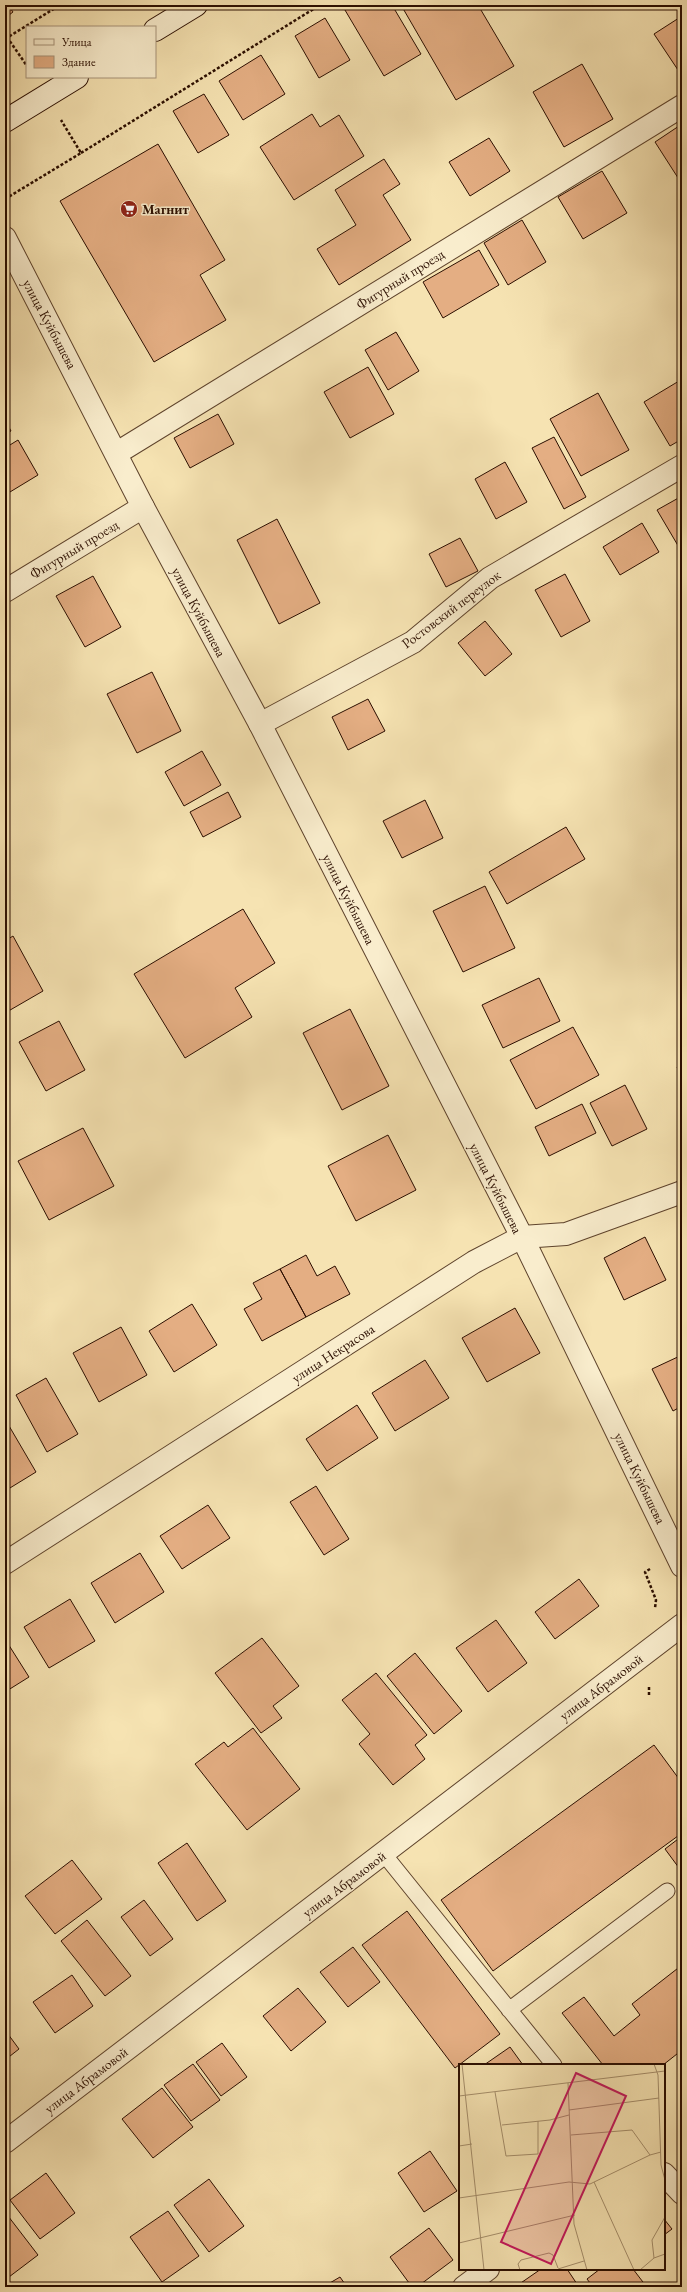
<svg xmlns="http://www.w3.org/2000/svg" width="687" height="2292" font-family="'EB Garamond',serif">
  <style>
    .building { fill: #e4ae83; stroke: #2b0e00 }
    .lines { fill: none; stroke-linecap: round; stroke-linejoin: round }
    .service-casing { stroke: #5e432c; stroke-width: 17 }
    .minor-casing { stroke: #5e432c; stroke-width: 24 }
    .tertiary-casing { stroke: #5e432c; stroke-width: 24 }
    .secondary-casing { stroke: #2b0e00; stroke-width: 24 }
    .path { stroke: #2b0e00; stroke-width: 2.5; stroke-dasharray: 3 2; stroke-linecap: butt }
    .service { stroke: #f9edcd; stroke-width: 15 }
    .minor { stroke: #f9edcd; stroke-width: 22 }
    .tertiary { stroke: #f9edcd; stroke-width: 22 }
    .secondary { stroke: #f9edcd; stroke-width: 22 }
    .labels { text-anchor: middle; dominant-baseline: central; stroke-width: 3; stroke-linejoin: round; paint-order: stroke }
    .poi-label { font-size: 14px; font-weight: bold; fill: #2b0e00; stroke: #f9edcd; text-anchor: start }
    .street-label { font-size: 14px; fill: #2b0e00; stroke: #f9edcd }
    .inset-road { fill: none; stroke: #a58e6b; stroke-width: 1 }
    .view { fill: #c2185b; fill-opacity: 0.15; stroke: #c2185b; stroke-width: 2 }
    .inset-edge { fill: none; stroke: #2b0e00; stroke-width: 2 }
  </style>
  <rect width="100%" height="100%" fill="#f6e3b2"/>
  <filter id="stains"><feTurbulence type="fractalNoise" baseFrequency=".005" numOctaves="4"/><feColorMatrix values="0 0 0 0 .2 0 0 0 0 .09 0 0 0 0 .02 0 0 0 .5 -.17"/></filter>
  <radialGradient id="worn" r=".72"><stop offset=".6" stop-color="#630" stop-opacity="0"/><stop offset="1" stop-color="#630" stop-opacity=".3"/></radialGradient>
  <path class="building" d="M5 5H8L13 12 5 18Z
    M342 5H392L421 54 384 76Z
    M401 5H478L514 66 456 100Z
    M682 16V72L680 73 654 34Z
    M325 18 350 60 319 78 295 36Z
    M261 55 285 94 243 120 219 81Z
    M582 64 613 119 564 147 533 92Z
    M204 94 229 135 198 153 173 111Z
    M312 114 320 127 339 115 364 156 294 200 260 147Z
    M682 124V180L680 181 655 142Z
    M489 138 510 171 470 196 449 162Z
    M158 144 225 260 200 275 226 320 154 362 60 201Z
    M384 159 400 184 383 195 411 240 339 285 317 249 356 225 335 190Z
    M602 171 627 213 583 239 558 197Z
    M522 220 546 262 508 285 484 243Z
    M479 250 499 285 443 318 423 282Z
    M396 332 419 371 388 390 365 350Z
    M368 367 394 414 350 438 324 392Z
    M679 381 682 386V439L670 446 644 402Z
    M598 393 629 450 581 476 550 419Z
    M218 414 234 444 190 468 174 438Z
    M5 420 11 431 5 434Z
    M554 437 586 497 564 509 532 448Z
    M18 440 38 475 5 495V448Z
    M505 462 527 502 496 519 475 479Z
    M682 496V548L680 549 657 510Z
    M277 519 320 603 279 624 237 540Z
    M642 523 659 552 620 575 603 547Z
    M460 538 478 571 446 587 429 554Z
    M565 574 590 621 561 637 535 590Z
    M93 576 121 627 85 647 56 596Z
    M485 621 512 654 485 676 458 643Z
    M152 672 181 731 137 753 107 694Z
    M368 699 385 731 348 750 332 717Z
    M202 751 221 785 184 806 165 772Z
    M228 792 241 817 203 837 190 812Z
    M425 800 443 838 402 858 383 821Z
    M566 827 585 859 507 904 489 872Z
    M485 886 515 948 463 972 433 911Z
    M243 909 275 963 235 988 252 1017 185 1058 134 974Z
    M13 936 43 991 5 1013V941Z
    M539 978 560 1021 503 1048 482 1005Z
    M350 1009 389 1086 342 1110 303 1033Z
    M59 1021 85 1070 46 1091 19 1042Z
    M573 1027 599 1075 536 1109 510 1060Z
    M682 1065V1076L677 1067Z
    M625 1085 647 1129 612 1146 590 1103Z
    M582 1104 596 1133 549 1156 535 1127Z
    M83 1128 114 1186 49 1220 18 1161Z
    M388 1135 416 1190 356 1221 328 1166Z
    M645 1237 666 1280 624 1300 604 1258Z
    M306 1255 317 1276 335 1266 350 1294 306 1317 280 1269Z
    M280 1269 306 1317 262 1341 244 1309 262 1299 253 1283Z
    M192 1304 217 1345 174 1372 149 1331Z
    M515 1308 540 1353 487 1382 462 1338Z
    M121 1327 147 1375 99 1402 73 1353Z
    M682 1355V1406L673 1411 652 1369Z
    M425 1360 449 1398 395 1431 372 1393Z
    M46 1378 78 1434 47 1452 16 1395Z
    M357 1405 378 1438 327 1471 306 1439Z
    M5 1419 36 1472 5 1491Z
    M316 1486 349 1539 324 1555 290 1502Z
    M208 1505 230 1538 182 1569 160 1536Z
    M140 1553 164 1592 115 1623 91 1583Z
    M579 1579 599 1606 555 1639 535 1612Z
    M70 1599 95 1641 49 1668 24 1627Z
    M496 1620 527 1663 488 1692 456 1648Z
    M262 1638 299 1686 273 1706 282 1718 261 1733 215 1673Z
    M5 1639 29 1677 5 1692Z
    M415 1653 462 1711 434 1734 387 1676Z
    M376 1673 427 1735 415 1745 425 1759 393 1785 359 1744 370 1734 342 1700Z
    M253 1728 300 1789 247 1830 195 1764 224 1742 228 1747Z
    M654 1745 682 1783V1833L493 1971 441 1900Z
    M682 1836V1872L665 1849Z
    M187 1843 226 1901 197 1921 158 1863Z
    M72 1860 102 1899 55 1934 25 1896Z
    M144 1900 173 1939 150 1956 121 1917Z
    M407 1911 500 2034 455 2068 362 1945Z
    M87 1920 131 1976 105 1996 61 1941Z
    M353 1947 380 1982 348 2007 320 1972Z
    M682 1965V2050L663 2065H603L562 2013 584 1997 614 2036 640 2015 632 2004Z
    M72 1975 93 2006 55 2033 33 2002Z
    M298 1988 326 2022 291 2051 263 2016Z
    M5 2030 19 2049 5 2060Z
    M222 2043 247 2077 221 2096 196 2062Z
    M510 2047 523 2065H484Z
    M193 2064 220 2100 191 2121 164 2085Z
    M162 2088 193 2127 153 2158 122 2119Z
    M430 2151 457 2191 424 2212 398 2173Z
    M46 2173 75 2213 40 2239 10 2200Z
    M209 2179 244 2226 209 2252 174 2205Z
    M168 2211 199 2256 162 2282 130 2237Z
    M5 2212 38 2255 5 2280Z
    M664 2219 672 2229 664 2235Z
    M429 2228 453 2260 417 2287H412L390 2257Z
    M541 2269H567L579 2287H515Z
    M600 2269H633L646 2286 593 2287 587 2279Z
    M340 2277 347 2287H323Z"/>
  <g class="lines">
    <defs>
      <path id="service" d="M383 1853 554 2065
        M509 2010 667 1891"/>
      <path id="minor" d="M117 453 682 106
        M5 591 143 507
        M260 724 413 642 490 578 682 466
        M5 1563 474 1262 522 1237 566 1234 682 1192
        M664 2174 682 2193
        M464 2287 488 2269"/>
      <path id="tertiary" d="M5 238 143 507 260 724 522 1237 682 1566
        M5 2142 682 1625"/>
      <path id="secondary" d="M155 30 196 5
        M5 121 77 77"/>
    </defs>
    <use href="#service" class="service-casing"/>
    <use href="#minor" class="minor-casing"/>
    <use href="#tertiary" class="tertiary-casing"/>
    <use href="#secondary" class="secondary-casing"/>
    <path class="path" d="M7 37 27 66
      M5 39 60 5
      M81 153 320 5
      M5 199 81 153 61 120
      M650 1569 645 1572 656 1600 655 1608
      M649 1695V1687"/>
    <use href="#service" class="service"/>
    <use href="#minor" class="minor"/>
    <use href="#tertiary" class="tertiary"/>
    <use href="#secondary" class="secondary"/>
  </g>
  <defs>
    <symbol id="supermarket-disc" viewBox="-11 -11 22 22"><circle r="9.5" fill="#8f2418" stroke="#f9edcd"/><path d="M-6-5.5h2.5l.6 2H6L4.5 2H-2.5L-4.4-4H-6ZM-1.5 3.2a1.3 1.3 0 1 0 .1 0ZM3 3.2a1.3 1.3 0 1 0 .1 0Z" fill="#fff"/></symbol>
  </defs>
  <g fill-rule="evenodd">
    <use href="#supermarket-disc" x="119" y="199" width="20" height="20"/>
  </g>
  <g class="labels">
    <g class="poi-label">
      <text x="142" y="209">Магнит</text>
    </g>
    <g class="street-label">
      <text transform="translate(400 279) rotate(-32)">Фигурный проезд</text>
      <text transform="translate(50 324) rotate(62)">улица Куйбышева</text>
      <text transform="translate(74 549) rotate(-31)">Фигурный проезд</text>
      <text transform="translate(451 609) rotate(-37)">Ростовский переулок</text>
      <text transform="translate(199 612) rotate(62)">улица Куйбышева</text>
      <text transform="translate(349 899) rotate(63)">улица Куйбышева</text>
      <text transform="translate(496 1188) rotate(63)">улица Куйбышева</text>
      <text transform="translate(333 1353) rotate(-33)">улица Некрасова</text>
      <text transform="translate(640 1478) rotate(64)">улица Куйбышева</text>
      <text transform="translate(601 1687) rotate(-37)">улица Абрамовой</text>
      <text transform="translate(344 1884) rotate(-37)">улица Абрамовой</text>
      <text transform="translate(86 2080) rotate(-37)">улица Абрамовой</text>
    </g>
  </g>
  <g transform="translate(459 2064)">
    <rect width="206" height="206" fill="#f6e3b2"/>
    <path class="inset-road" d="M3 0 25 206M195 0 199 11 202 101 206 116M109 19 115 160 128 206M36 28 47 92 79 90V57M0 32 206 7M110 46 200 34M43 61 91 56 110 51M112 71 173 66 191 91M0 82 13 80M135 118 175 206M0 134 110 118 131 120 191 91 202 88M0 179 116 151M195 194 193 176 206 153M99 205 125 197M61 206 59 200 62 196 90 189 94 191 99 204M181 206 195 194 206 190"/>
    <path class="view" d="M117 9 167 32 92 200 42 178Z"/>
    <rect width="206" height="206" class="inset-edge"/>
  </g>
  <rect width="687" height="2292" fill="none" stroke="#f6e3b2" stroke-width="20"/>
  <rect x="6" y="6" width="675" height="2280" fill="none" stroke="#2b0e00" stroke-width="2"/>
  <rect x="10" y="10" width="667" height="2272" fill="none" stroke="#2b0e00"/>
  <rect x="26" y="26" width="130" height="52" fill="#f9edcd" stroke="#a7947b"/>
  <rect x="34" y="39" width="20" height="6" fill="#f9edcd" stroke="#a7947b"/>
  <text x="62" y="46" font-size="12" fill="#2b0e00">Улица</text>
  <rect x="34" y="56" width="20" height="12" fill="#e4ae83" stroke="#a7947b"/>
  <text x="62" y="66" font-size="12" fill="#2b0e00">Здание</text>
  <rect width="100%" height="100%" filter="url(#stains)"/>
  <rect width="100%" height="100%" fill="url(#worn)"/>
</svg>
